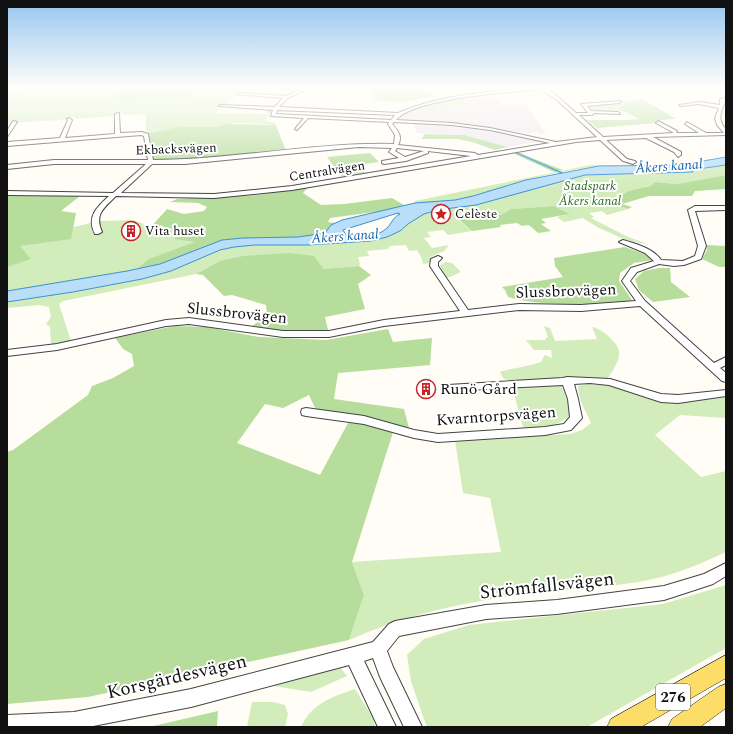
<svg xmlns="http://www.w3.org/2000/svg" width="733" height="734" font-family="Spectral,serif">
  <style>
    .industrial { fill: #eee6ef }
    .green { fill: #d3ecbc }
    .forest { fill: #b6dd9b }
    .water { fill: #b8def8; stroke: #3c90d2; fill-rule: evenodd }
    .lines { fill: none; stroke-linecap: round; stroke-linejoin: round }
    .stream { stroke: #3c90d2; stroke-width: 1.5 }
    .minor-casing { stroke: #444; stroke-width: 2 }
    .major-casing { stroke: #222; stroke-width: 1 }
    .minor { fill: #fff; fill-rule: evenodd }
    .major { fill: #fcdd68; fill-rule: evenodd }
    .labels { text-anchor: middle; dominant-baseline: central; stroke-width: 4; stroke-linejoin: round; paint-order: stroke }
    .far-street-label { font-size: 13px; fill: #111; stroke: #fff }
    .far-park-label { font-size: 13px; font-style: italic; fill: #2b6c1d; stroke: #fff }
    .far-poi-label { font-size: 13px; fill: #111; stroke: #fff; text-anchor: start }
    .far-water-label { font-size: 14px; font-style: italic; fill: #1462a8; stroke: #fff }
    .shield { fill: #fff; stroke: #585858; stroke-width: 1 }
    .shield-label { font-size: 15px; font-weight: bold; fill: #111 }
    .street-label { font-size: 16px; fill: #111; stroke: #fff }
    .poi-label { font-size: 16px; fill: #111; stroke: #fff; text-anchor: start }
    .near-street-label { font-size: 19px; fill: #111; stroke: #fff }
  </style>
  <rect width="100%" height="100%" fill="#fffdf5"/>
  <path class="industrial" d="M490 93 502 105H526L546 134 532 132 529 134 480 126 403 119 399 116 417 109 432 112 439 111 434 108 478 105 475 104H464L465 97Z
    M413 123 487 129 544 141 507 147 464 135 451 134 417 133Z"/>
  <path class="green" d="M7 87H301L290 91 251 88 243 93H236L235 95H238L224 106 217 107 220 108 216 113 267 114V109H272L273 115 267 117V122H275L276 125C261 124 231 120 219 127H180L149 133 146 130V114L124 115 123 113 117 114 115 116 75 119 74 117 61 120 7 123Z
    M465 97 464 104H475L480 105 435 108 439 112H432L415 108 447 100 467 97Z
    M643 99 644 100 629 102 616 110 609 111 595 112 588 107 590 105 583 103 618 100 623 101Z
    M590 165H618L619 167C588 166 556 172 525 180 489 190 454 205 415 203V201Z
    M726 165V175L677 184 655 182 650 186 629 191 609 202 628 209 607 215 602 211 589 213 594 217 591 218 626 236 650 245 626 240 597 227 583 218 564 222 557 217 569 214 554 206 511 209 501 215H476L457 219 472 231 448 235 443 230 427 232 431 237 424 238 432 248 449 245 444 251 430 257V263L423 264 422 259 417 250 409 251 406 245 390 246 388 249 367 251 369 256 358 257 360 264 359 266 324 269 314 256 220 261 196 274 63 301 59 304 71 341 51 345 50 327 46 324 51 317 49 307 39 305 7 308V302L73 292 142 279 171 271 220 250 234 247 255 245H308L371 241 387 237 400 231 408 224 424 214 437 210 476 205 585 175 660 173 699 170Z
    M356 166 366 173 342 177 337 169Z
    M134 220 151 227 222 235 160 264 127 271 7 291V244L98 221Z
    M446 262 452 263 461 272 445 279 440 265Z
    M544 326 550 328 555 341 597 339 592 327C601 328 619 343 619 352 620 361 612 372 607 379L557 378 518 381 507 380 503 378 500 372C507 369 538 365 542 361 543 359 543 357 545 355L552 358 551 350H534L526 340H545L546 338 548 337Z
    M557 383 563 388 572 414C554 428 545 429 523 427L514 394 516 388 525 385Z
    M586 384 609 385 660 402 726 397V418L680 415 655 435 701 477 726 471V551L724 553C696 566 669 577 638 582 597 589 554 589 512 596 456 604 400 617 349 640L364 595 352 562 501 552 490 498 463 493 455 440 570 434 582 430 591 423C586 411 578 400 578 386Z
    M726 585V648L587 727H427L425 722 411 681 407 655 424 639 469 625 663 604Z
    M340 667 347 676 311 692 267 685Z
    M355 689 373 718 375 727H301C312 703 332 697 355 689Z
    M252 702H273L285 705 288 714 285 727H247Z"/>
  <path class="forest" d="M133 87 75 94 39 91 20 88Z
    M170 87 230 88 239 87 216 93 206 92 194 94 178 100 117 101 114 96C133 89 151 88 170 87Z
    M410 88 433 93V97L402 102 372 100 376 96 369 91Z
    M644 100 676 119 656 120 657 123 597 128 587 120H627L639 119 626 112 616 110 628 102Z
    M224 124 276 125 286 151 280 152 279 150 202 159 154 160 149 133 179 127H219Z
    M424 134 464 135 507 147 495 150 472 142 457 139H422Z
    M517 152 563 170 554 172 512 153Z
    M370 153 379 162 335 168 327 157Z
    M726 175V189L695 191 692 196H649L622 204 632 207 628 209 609 202 629 191 650 186 655 182 677 184Z
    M309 186 303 193 321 205 344 204 392 198 404 205 389 210 330 218 328 222 336 223 331 225 325 233 298 237 243 238 222 240 165 263 138 268 149 259 195 242 174 239 187 230 151 227 167 209 184 214 204 211 207 207 198 203 170 202 177 199 258 195Z
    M57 194 80 196 61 211 76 213 71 239 20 246 31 259 7 267V195Z
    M554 206 570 214 541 219 546 223 541 224 551 231 538 233 529 225 522 226 517 223 500 225 501 227 472 231 457 218 476 215H501L511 209Z
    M706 245 726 246V267H719L702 259 707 250Z
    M625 247 650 256 653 260 634 263 620 273 619 281 632 300C620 304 608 304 595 304 566 304 536 305 508 297L505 290 502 287 563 277 555 266 554 258Z
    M289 253 314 256 324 269 359 266 371 275 358 284 365 309 325 317 328 330H278L252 326 267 315 266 305 232 295 224 296 203 275 196 274 220 261 243 256Z
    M659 268H670L671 282 690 297 653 302 639 290 635 279 644 271Z
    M175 326 207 327 259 337 326 340 388 329 393 342 432 338 430 365 338 373 334 399 404 409 409 428 369 418 316 410 309 395 283 408 265 404 237 443 320 475 348 423 361 424 393 432 352 562 364 595 349 640 88 697 7 704V452L13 450 88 395 92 386 113 378 134 366 132 354 123 349 115 338Z
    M218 711 217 727H149Z"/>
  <path class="water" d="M726 157V165L692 170 693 172 585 175 476 205 437 210 424 214 408 224 400 231 387 237 371 241 308 245H255L234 247 220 250 171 271 142 279 73 292 7 302V291L127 271 160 264 222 240 243 238 298 237 325 233 331 225 342 220 415 203 455 200 473 196 526 180 599 166 680 165ZM398 213 400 214C393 217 392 223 387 228 377 238 358 238 346 235L343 230Z"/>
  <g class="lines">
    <path class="stream" d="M517 153 562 173"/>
    <defs>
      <path id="minor" d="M304 87H310L288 98 279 107 398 113C432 98 469 94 505 90 517 89 530 86 542 87 551 89 568 106 576 113H588L581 104 621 101 619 103 587 106 591 111 618 112 620 114 594 113 592 115H579L603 137 674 133 656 123 658 121 677 131 676 133H699L685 124 687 122 706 133H724L717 125 715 118 719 108 699 104 681 106 679 105 699 102 720 105V99L726 98C723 109 715 119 726 129V135L653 137 681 152V155L678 157 674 152 646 138 606 140 627 159 635 161 636 162 633 164 623 161 600 140 576 142 292 190 214 198 116 196C104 208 94 214 102 232L98 234H95C86 217 97 207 109 196L7 195V191L113 193 146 164H54L7 169V165L54 160H148L144 136 141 135 7 146V142L60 138 68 120 67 119 69 118 72 120 65 138 115 134V114L119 113 120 133 142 132 148 134 153 160C234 160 313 142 394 144L395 135 388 124 389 122 308 118 297 130 295 129 304 118 271 116 273 110 219 106 221 105 275 107 283 98 237 94 239 93 286 96ZM540 89 557 100 597 137 556 142 490 128 452 123 396 120C414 98 510 92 540 89ZM277 110 395 115 391 120 276 114ZM394 122 452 125 490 130 550 143 478 155 475 153 398 145C403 136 398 131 392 124ZM359 147 392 148 389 152 399 158 382 161V163L384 164 406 161 428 153V151L471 156 292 186 214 194 121 193 152 164H185ZM397 148 424 151 405 157 395 151Z
        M13 121 17 122 7 137V131Z
        M695 206H726V210L695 211 706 246 701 259 684 265 674 266 659 264 637 272 630 281 645 301 714 363 726 357V365L720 368 726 373V382L722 381 640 306 581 311 519 310 384 326 329 337H283L189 324 166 326 57 350 7 356V350L57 344 166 320 189 318 283 331H329L384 320 460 311 430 266 431 259 438 256 442 258 438 262V266L468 310 519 304 581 305 636 301 622 281 631 268 654 261 645 253 619 242 623 240C636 244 653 248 661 260L683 261 695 256 698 246 688 210Z
        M567 377 610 379 661 394 678 395 726 390V396L678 403 661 402 609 385 590 383 574 384 578 399 582 418 571 430 545 435 438 442 414 438 364 424 306 416 302 415 301 412 302 409 306 408 364 416 414 430 438 434 545 427 564 424 570 417 568 399 563 385 448 391 443 388 448 385 563 378Z
        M726 563V576L713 584 664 600 557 614 486 619 399 636 387 651 393 667 422 727H404L380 677 373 658 364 661 396 727H378L349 665 191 707 88 727H7V715L74 712 191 689 373 642 389 624 395 621 486 605 557 600 664 586 704 574Z"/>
      <path id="major" d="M726 655V678L641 727H607L611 719Z
        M726 684V708L700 727H668L672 719 718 687Z"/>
    </defs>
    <use href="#minor" class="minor-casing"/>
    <use href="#major" class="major-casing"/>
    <use href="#minor" class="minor"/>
    <use href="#major" class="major"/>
  </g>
  <linearGradient id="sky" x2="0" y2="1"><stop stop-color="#95c5ee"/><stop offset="0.46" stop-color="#fffefa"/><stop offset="1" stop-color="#fffefa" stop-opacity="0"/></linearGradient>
  <rect width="733" height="190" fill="url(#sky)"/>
  <defs>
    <symbol id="sight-ring" viewBox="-11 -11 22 22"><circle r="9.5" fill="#fff" stroke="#c72325" stroke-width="1.5"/><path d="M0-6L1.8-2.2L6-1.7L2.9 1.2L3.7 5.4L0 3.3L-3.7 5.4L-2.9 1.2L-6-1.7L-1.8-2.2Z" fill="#c72325"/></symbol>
    <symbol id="building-ring" viewBox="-11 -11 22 22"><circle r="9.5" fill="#fff" stroke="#c72325" stroke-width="1.5"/><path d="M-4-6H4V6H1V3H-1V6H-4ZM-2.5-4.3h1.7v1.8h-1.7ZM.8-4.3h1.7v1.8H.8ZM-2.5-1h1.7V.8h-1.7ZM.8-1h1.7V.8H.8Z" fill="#c72325"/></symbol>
  </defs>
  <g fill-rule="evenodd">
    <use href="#sight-ring" x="430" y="203" width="22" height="22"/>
    <use href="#building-ring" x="120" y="220" width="22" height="22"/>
    <use href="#building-ring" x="415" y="378" width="22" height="22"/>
  </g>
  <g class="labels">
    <g class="far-street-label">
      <text transform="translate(176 149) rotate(-2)">Ekbacksvägen</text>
      <text transform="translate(327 171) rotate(-9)">Centralvägen</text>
    </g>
    <g class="far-park-label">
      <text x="590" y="186">Stadspark<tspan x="590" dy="15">Åkers kanal</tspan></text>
    </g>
    <g class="far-poi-label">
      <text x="455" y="214">Celèste</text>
      <text x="145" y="231">Vita huset</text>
    </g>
    <g class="far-water-label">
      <text transform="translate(669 166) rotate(-4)">Åkers kanal</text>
      <text transform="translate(345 236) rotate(-4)">Åkers kanal</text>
    </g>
    <rect class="shield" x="656" y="684" width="34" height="26" rx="3"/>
    <g class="shield-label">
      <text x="673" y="697">276</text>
    </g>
    <g class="street-label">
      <text transform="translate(566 291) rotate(-2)">Slussbrovägen</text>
      <text transform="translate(237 313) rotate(6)">Slussbrovägen</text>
      <text transform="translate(496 416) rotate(-4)">Kvarntorpsvägen</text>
    </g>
    <g class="poi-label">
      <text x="440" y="389">Runö Gård</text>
    </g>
    <g class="near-street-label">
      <text transform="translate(547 586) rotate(-6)">Strömfallsvägen</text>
      <text transform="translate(177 677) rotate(-13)">Korsgärdesvägen</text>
    </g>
  </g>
  <rect width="733" height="734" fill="none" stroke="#111111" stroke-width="16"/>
</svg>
